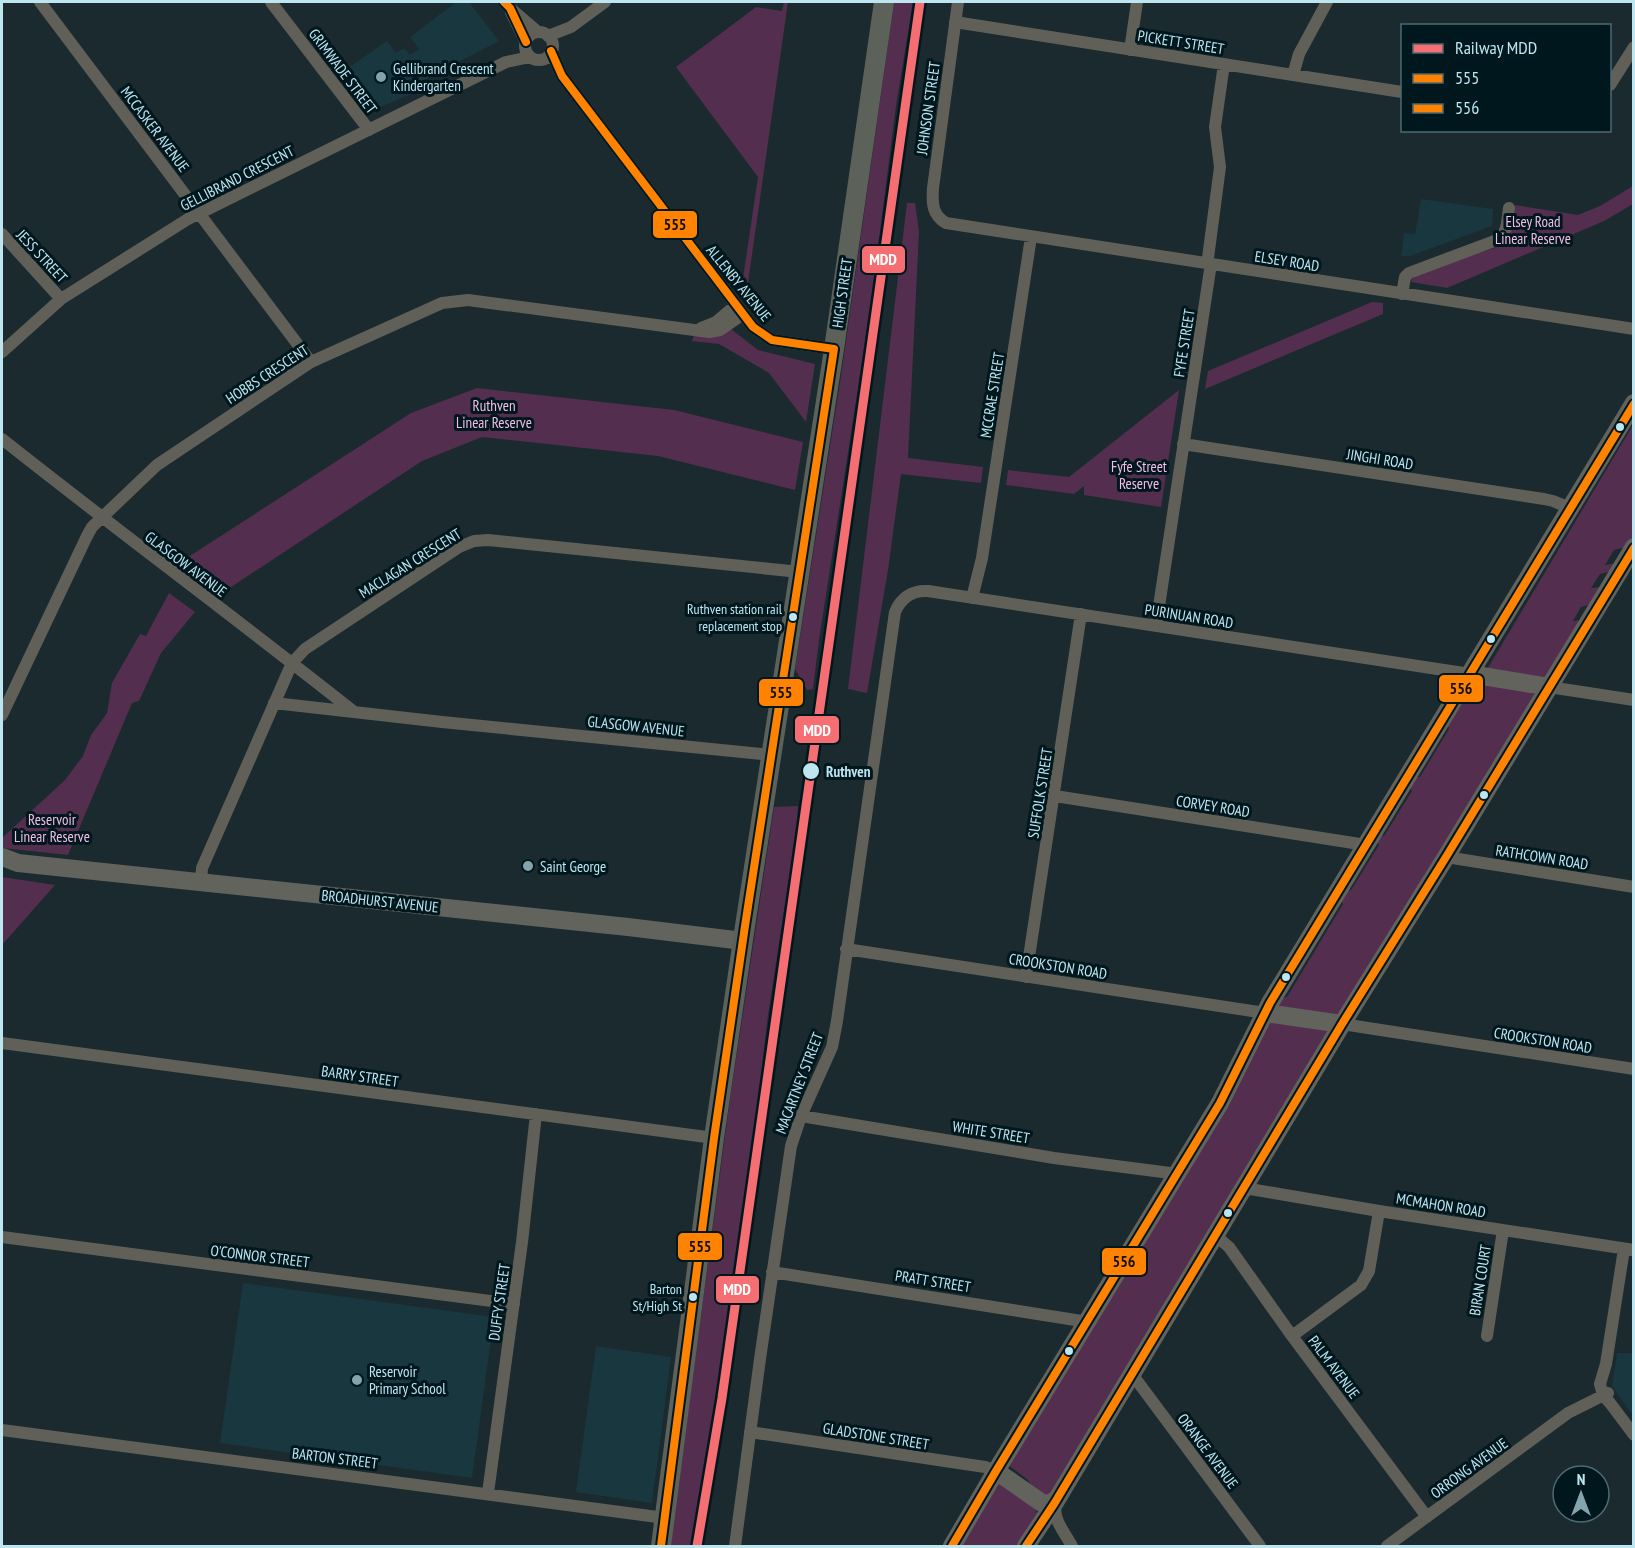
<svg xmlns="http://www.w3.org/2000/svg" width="1635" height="1548" font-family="'PT Sans Narrow',sans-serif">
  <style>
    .built { fill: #19373e }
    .green { fill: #542e4e }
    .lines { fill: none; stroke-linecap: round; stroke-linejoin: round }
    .street { stroke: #606059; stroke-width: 12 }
    .secondary { stroke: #61635c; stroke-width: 18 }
    .primary { stroke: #5c615a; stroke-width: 20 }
    .bus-1-casing { stroke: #00171e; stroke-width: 12 }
    .bus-2-casing { stroke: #00171e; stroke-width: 12 }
    .bus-1 { stroke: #ff8200; stroke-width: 8 }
    .bus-2 { stroke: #ff8200; stroke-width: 8 }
    .rail-1-casing { stroke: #00171e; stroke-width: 14 }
    .rail-1 { stroke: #f56f72; stroke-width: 9 }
    .poi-dot { fill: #84a4ad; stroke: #00171e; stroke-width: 2 }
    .bus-dot { fill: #bde6f1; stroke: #00171e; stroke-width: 2 }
    .labels { text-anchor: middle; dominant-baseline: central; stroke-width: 6; stroke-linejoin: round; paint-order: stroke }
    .bus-label { font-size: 14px; fill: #bde6f1; stroke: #00171e; text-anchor: end }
    .street-label { font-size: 15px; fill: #bde6f1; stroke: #00171e }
    .poi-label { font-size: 15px; fill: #bde6f1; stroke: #00171e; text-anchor: start }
    .park-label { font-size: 15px; fill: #f4bde6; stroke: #00171e }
    .stop-label { font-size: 15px; font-weight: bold; fill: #bde6f1; stroke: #00171e; text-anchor: start }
    .line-badge { stroke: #00171e; stroke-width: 2 }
    .badge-label { font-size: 16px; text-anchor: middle; font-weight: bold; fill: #fff }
    .pale-badge-label { font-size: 16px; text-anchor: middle; font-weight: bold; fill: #111 }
  </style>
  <rect width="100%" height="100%" fill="#1b2a2e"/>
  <path class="built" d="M456 2H469L499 41 420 82 423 89 376 109 370 108 342 72 387 41 396 53 404 48 410 55 419 49 410 37Z
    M1421 199 1493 209 1492 226 1410 256H1401L1404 233 1415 234Z
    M243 1283 494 1317 472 1478 220 1443Z
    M596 1346 671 1357 652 1503 576 1492Z
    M1617 1353H1633V1416L1612 1386Z"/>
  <path class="green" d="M784 2H788L747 290 742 285 758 177 676 67 756 7 782 11Z
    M894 2H913L896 106 872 294 858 388 819 640 813 689 807 690 795 669 841 376Z
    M1633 186V204L1604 221 1447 288 1411 282 1412 279 1418 274 1494 248C1514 238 1512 225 1515 205L1578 215 1600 206Z
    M907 203H915L919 232 908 458 983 467 981 483 901 474 888 570 867 693 848 689Z
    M1372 302 1383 303V314L1205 389 1208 371Z
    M731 329 758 350 815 364 806 422 769 373 719 344 692 341 694 335Z
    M477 388 674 410 803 442 795 490 658 456 482 437 422 461 222 593 182 561 411 413Z
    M1179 390 1161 507 1084 495V486L1074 494 1006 485 1008 470 1069 477Z
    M1633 425V536L1627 547 1614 550 1605 565 1617 563 1613 571 1600 574 1591 588 1603 587 1592 604 1581 607 1573 621 1582 620 1549 675 1544 678 1486 671Z
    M169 593 195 612 161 653 139 701 132 703 68 855 2 848V838L65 780 83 756 91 735 107 713 112 683 140 634 146 636Z
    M1475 683 1531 692 1534 695 1342 1015 1283 1010 1278 1005 1280 999 1287 997 1343 904 1340 899 1346 890H1351L1379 845 1376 840 1379 835 1384 836 1412 791 1409 786 1414 777H1420L1449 729 1447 724Z
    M798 806 796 833 768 1015 751 1160 740 1225 733 1285 704 1476 705 1478 695 1546H670L730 1099 774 807Z
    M2 877 55 885 2 945Z
    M1270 1021 1327 1030 1329 1033 1050 1499 1035 1492 1027 1479 1008 1465Z
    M997 1482C1011 1490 1033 1499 1038 1515L1021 1546H958Z"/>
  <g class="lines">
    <path class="street" d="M40 2 311 362
      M271 2 369 130
      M504 2 510 8 538 32
      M958 2 933 188C932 203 932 215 946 223L1634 329
      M511 12 526 42
      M955 22 1402 92
      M525 46a14 14 0 1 1 28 0a14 14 0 1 1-28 0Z
      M548 36 571 27 605 2
      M1130 50 1137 2
      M551 51 562 76 753 327 772 340 834 349
      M1293 75 1299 54 1327 2
      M1610 85 1634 47
      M2 234 61 299
      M1402 294 1405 277 1409 273 1497 240C1508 234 1507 220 1509 208
      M701 328 716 322 736 305
      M2 352 61 299 188 219 506 62 530 57
      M2 439C118 531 237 619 353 711
      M1183 444 1544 499 1553 501 1570 508
      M972 598 982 558 1031 237
      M1156 626 1210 270 1208 258 1220 167 1215 127 1224 64
      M1549 687 1634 700
      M274 703 442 722 771 755
      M2 715 87 536 92 527 157 465 311 362 442 303 468 300 709 332 720 330 743 314
      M1055 796 1366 845
      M1446 857 1634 887
      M201 883 202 868 292 663 305 649 459 547 474 541 488 540 800 572
      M846 949 1265 1013
      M1026 977 1081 614
      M1342 1024 1634 1069
      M2 1043 714 1138
      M801 1116 1054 1158 1178 1174
      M1244 1188 1379 1211 1634 1250
      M1216 1236 1229 1247 1292 1336 1427 1517
      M2 1237 514 1304
      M1624 1249 1606 1364 1600 1384 1603 1395 1610 1403 1634 1435
      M772 1272 1088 1322
      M1292 1336 1361 1285 1369 1271 1379 1211
      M1487 1336 1503 1230
      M1132 1374 1260 1546
      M2 1430 665 1518
      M750 1432 985 1467 996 1471
      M488 1493 522 1242 536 1114
      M1056 1503C1052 1519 1065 1533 1072 1546
      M735 1546 760 1359 791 1146 801 1116 832 1047 837 1021 895 612C901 598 912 590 928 591L1470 674
      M1387 1546 1568 1413 1608 1393"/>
    <path class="secondary" d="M1470 674 1549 687
      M2 857 18 863 628 927 743 941
      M1265 1013 1342 1024
      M996 1471 1042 1503 1049 1504 1057 1499
      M952 1546 996 1471 1220 1103 1270 1003 1634 403
      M1026 1546 1054 1504 1342 1024 1446 857 1634 547"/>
    <path class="primary" d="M661 1546 714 1138 745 926 834 349 884 2"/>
    <defs>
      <path id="bus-1" d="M504 2 510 8 526 42
        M551 51 562 76 753 327 772 340 834 349
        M661 1546 714 1138 745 926 834 349"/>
      <path id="bus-2" d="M952 1546 996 1471 1220 1103 1270 1003 1634 404
        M1026 1546 1054 1504 1342 1024 1446 857 1634 548"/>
    </defs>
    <use href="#bus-1" class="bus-1-casing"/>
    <use href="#bus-2" class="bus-2-casing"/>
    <use href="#bus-1" class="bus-1"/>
    <use href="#bus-2" class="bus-2"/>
    <defs>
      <path id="rail-1" d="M697 1546 722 1398 920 2"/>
    </defs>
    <use href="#rail-1" class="rail-1-casing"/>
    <use href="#rail-1" class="rail-1"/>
  </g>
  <g class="poi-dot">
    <circle cx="381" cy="77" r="6"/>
    <circle cx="528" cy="866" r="6"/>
    <circle cx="357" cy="1380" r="6"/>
  </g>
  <g class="bus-dot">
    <circle cx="1620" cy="427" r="5"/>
    <circle cx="793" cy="617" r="5"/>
    <circle cx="1491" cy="639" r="5"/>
    <circle cx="811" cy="771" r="9"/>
    <circle cx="1484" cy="795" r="5"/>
    <circle cx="1286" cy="977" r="5"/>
    <circle cx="1228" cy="1213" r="5"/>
    <circle cx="693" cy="1297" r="5"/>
    <circle cx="1069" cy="1351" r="5"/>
  </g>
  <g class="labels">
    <g class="bus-label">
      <text x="782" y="609">Ruthven station rail<tspan x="782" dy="17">replacement stop</tspan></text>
      <text x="682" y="1289">Barton<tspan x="682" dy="17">St/High St</tspan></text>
    </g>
    <g class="street-label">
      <text transform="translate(1181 42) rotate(9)">PICKETT STREET</text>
      <text transform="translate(343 71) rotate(53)">GRIMWADE STREET</text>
      <text transform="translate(928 108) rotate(-82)">JOHNSON STREET</text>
      <text transform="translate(155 129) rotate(53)">MCCASKER AVENUE</text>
      <text transform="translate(237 178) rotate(-27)">GELLIBRAND CRESCENT</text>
      <text transform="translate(42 256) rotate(47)">JESS STREET</text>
      <text transform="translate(1287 261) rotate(9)">ELSEY ROAD</text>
      <text transform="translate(739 283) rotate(51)">ALLENBY AVENUE</text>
      <text transform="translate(842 293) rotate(-82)">HIGH STREET</text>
      <text transform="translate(1184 343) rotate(-81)">FYFE STREET</text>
      <text transform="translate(267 374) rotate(-33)">HOBBS CRESCENT</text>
      <text transform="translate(992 395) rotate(-81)">MCCRAE STREET</text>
      <text transform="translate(1380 459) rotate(9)">JINGHI ROAD</text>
      <text transform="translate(410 563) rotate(-32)">MACLAGAN CRESCENT</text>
      <text transform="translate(186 564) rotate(37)">GLASGOW AVENUE</text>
      <text transform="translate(1189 616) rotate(9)">PURINUAN ROAD</text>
      <text transform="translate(636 726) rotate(6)">GLASGOW AVENUE</text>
      <text transform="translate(1040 793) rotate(-81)">SUFFOLK STREET</text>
      <text transform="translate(1213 806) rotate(9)">CORVEY ROAD</text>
      <text transform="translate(1542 857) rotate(9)">RATHCOWN ROAD</text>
      <text transform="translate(380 901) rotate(6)">BROADHURST AVENUE</text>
      <text transform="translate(1058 966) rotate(9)">CROOKSTON ROAD</text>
      <text transform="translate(1543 1040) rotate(9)">CROOKSTON ROAD</text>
      <text transform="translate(360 1076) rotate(8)">BARRY STREET</text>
      <text transform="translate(799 1083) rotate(-69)">MACARTNEY STREET</text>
      <text transform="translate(991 1132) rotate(9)">WHITE STREET</text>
      <text transform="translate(1441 1205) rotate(9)">MCMAHON ROAD</text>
      <text transform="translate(260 1256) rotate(7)">O'CONNOR STREET</text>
      <text transform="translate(1480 1280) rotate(-81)">BIRAN COURT</text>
      <text transform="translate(933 1281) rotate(9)">PRATT STREET</text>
      <text transform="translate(499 1302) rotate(-82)">DUFFY STREET</text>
      <text transform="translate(1334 1367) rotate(53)">PALM AVENUE</text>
      <text transform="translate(876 1436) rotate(9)">GLADSTONE STREET</text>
      <text transform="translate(1208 1451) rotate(53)">ORANGE AVENUE</text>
      <text transform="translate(335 1458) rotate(7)">BARTON STREET</text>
      <text transform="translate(1469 1468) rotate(-36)">ORRONG AVENUE</text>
    </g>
    <g class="poi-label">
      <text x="393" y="68">Gellibrand Crescent<tspan x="393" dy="17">Kindergarten</tspan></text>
      <text x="540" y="866">Saint George</text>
      <text x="369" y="1371">Reservoir<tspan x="369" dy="17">Primary School</tspan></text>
    </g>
    <g class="park-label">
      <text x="1533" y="221">Elsey Road<tspan x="1533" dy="17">Linear Reserve</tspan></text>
      <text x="494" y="405">Ruthven<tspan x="494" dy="17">Linear Reserve</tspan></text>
      <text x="1139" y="466">Fyfe Street<tspan x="1139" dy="17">Reserve</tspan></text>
      <text x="52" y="819">Reservoir<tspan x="52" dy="17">Linear Reserve</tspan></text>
    </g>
    <g class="stop-label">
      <text x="826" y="771">Ruthven</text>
    </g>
  </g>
  <g class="line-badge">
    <rect x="652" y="210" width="46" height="29" rx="6" fill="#ff8200"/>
    <rect x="861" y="245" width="45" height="29" rx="6" fill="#f56f72"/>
    <rect x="1438" y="674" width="46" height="29" rx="6" fill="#ff8200"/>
    <rect x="758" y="678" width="46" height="29" rx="6" fill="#ff8200"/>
    <rect x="794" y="715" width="46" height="29" rx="6" fill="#f56f72"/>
    <rect x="677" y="1232" width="46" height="29" rx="6" fill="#ff8200"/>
    <rect x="1101" y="1247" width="46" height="29" rx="6" fill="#ff8200"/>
    <rect x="715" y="1275" width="45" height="29" rx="6" fill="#f56f72"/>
  </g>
  <g class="badge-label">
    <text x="883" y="265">MDD</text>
    <text x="817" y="736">MDD</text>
    <text x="737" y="1295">MDD</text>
  </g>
  <g class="pale-badge-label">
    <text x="675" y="230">555</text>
    <text x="1461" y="694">556</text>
    <text x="781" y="698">555</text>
    <text x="700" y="1252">555</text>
    <text x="1124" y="1267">556</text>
  </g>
  <rect width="1635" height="1548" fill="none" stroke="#bde6f1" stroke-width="6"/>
  <rect x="1401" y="24" width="210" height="108" fill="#00171e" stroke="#4c6a72" stroke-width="1.5"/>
  <rect x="1413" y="44" width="30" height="9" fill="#f56f72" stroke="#4c6a72" stroke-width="1.5"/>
  <text x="1455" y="54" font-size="18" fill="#bde6f1">Railway MDD</text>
  <rect x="1413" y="74" width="30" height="9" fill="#ff8200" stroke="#4c6a72" stroke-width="1.5"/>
  <text x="1455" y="84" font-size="18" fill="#bde6f1">555</text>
  <rect x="1413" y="104" width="30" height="9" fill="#ff8200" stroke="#4c6a72" stroke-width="1.5"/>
  <text x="1455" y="114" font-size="18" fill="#bde6f1">556</text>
  <g transform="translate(1581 1494)"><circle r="28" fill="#00171e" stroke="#4c6a72" stroke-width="1.5"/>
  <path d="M0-4.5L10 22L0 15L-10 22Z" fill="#84a4ad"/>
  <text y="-9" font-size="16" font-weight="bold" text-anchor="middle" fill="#bde6f1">N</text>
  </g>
</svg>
